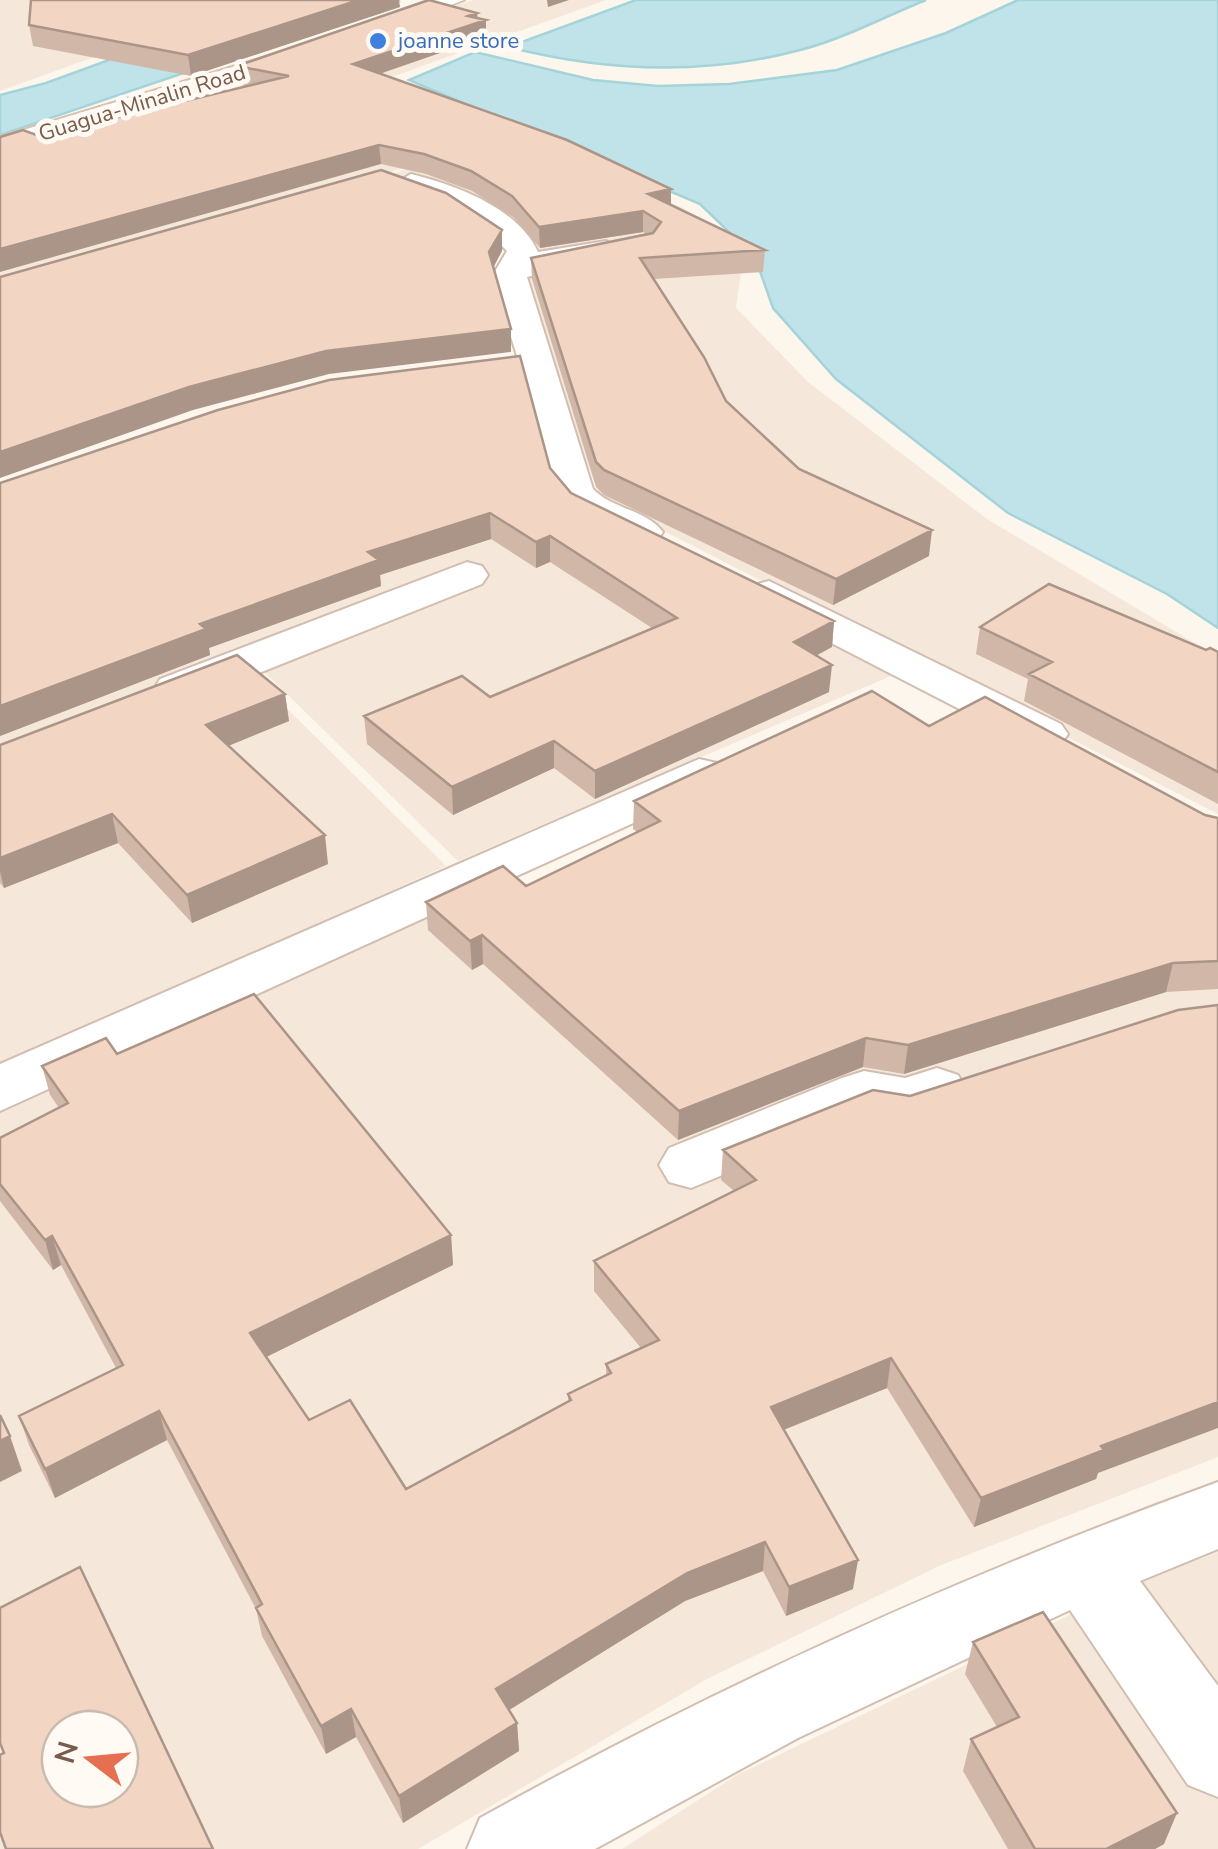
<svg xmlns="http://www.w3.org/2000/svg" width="1218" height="1849" font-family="'Nunito Sans',sans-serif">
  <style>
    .residential { fill: #f5e8da; fill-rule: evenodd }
    .water { fill: #bfe3e8; stroke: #a5d3da; stroke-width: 2.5 }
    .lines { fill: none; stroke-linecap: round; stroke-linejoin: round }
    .street-casing { stroke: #d1beb0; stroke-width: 4 }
    .secondary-casing { stroke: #d6c0b0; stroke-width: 4 }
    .street { fill: #fff; fill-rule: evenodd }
    .secondary { fill: #fff; fill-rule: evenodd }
    .wall { fill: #d1b7a8 }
    .shaded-wall { fill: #aa9588 }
    .building { fill: #f3d5c3; stroke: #aa9588; stroke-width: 2.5; fill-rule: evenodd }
    .shop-dot { fill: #3f7fe0; stroke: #fffaf3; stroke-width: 4 }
    .labels { text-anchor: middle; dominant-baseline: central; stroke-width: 10; stroke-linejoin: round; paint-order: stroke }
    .far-shop-label { font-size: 22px; fill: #366cbe; stroke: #fffaf3; text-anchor: start }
    .far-street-label { font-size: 22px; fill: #7a5c4d; stroke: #fffaf3 }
  </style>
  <rect width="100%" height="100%" fill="#fdf6ec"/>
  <path class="residential" d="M0 0H252L0 91Z
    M473 0H606L386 79 683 208 743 257 736 308 808 382 987 519 1218 657V814L601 499 523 298V257L390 175 427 161 0 285V154L168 105Z
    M0 497 595 503 919 664 458 861 255 663 0 746Z
    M245 667 446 866 0 1066V760Z
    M497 874 714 1055 1218 890V1457L939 1566 707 1679 418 1849H0V1103ZM60 1729H120V1789H60Z
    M1218 1552V1849H622L737 1775 1134 1584Z"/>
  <path class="water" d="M273 0H400L0 135V95L46 83Z
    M636 0H926C886 16 845 38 804 49 705 76 606 72 508 47Z
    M1018 0H1218V628L1167 594 1008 513 836 379 773 308 755 257 700 204 409 80 475 52 593 80 658 86 729 84 837 70 946 33Z"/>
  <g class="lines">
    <defs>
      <path id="street" d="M411 174C456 185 518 208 538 252L606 241 622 250 617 257 527 277 593 489C612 509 647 510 663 532L657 541C626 548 573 523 556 495 541 470 537 428 530 399 518 356 503 317 494 273L507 251 480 224 401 189 396 183Z
        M467 562 482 566 488 575 482 584 194 699 177 703 160 699 154 689 160 679Z
        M769 581 1061 724 1068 734 1061 744 1044 749 1027 744 754 603 747 594 754 585Z
        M699 759 717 763 724 774 717 785 0 1111V1064Z
        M937 1068 958 1075 967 1090 958 1105 905 1122 869 1115 691 1188 669 1182 659 1165 669 1148 842 1078 864 1071 905 1078Z
        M1218 1482V1549L1140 1581 1218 1686V1797L1188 1785 1070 1610 798 1738 595 1849H467L480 1818C717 1686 965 1574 1218 1482Z"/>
      <path id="secondary" d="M431 0H464L307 60 0 154V137L289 50Z"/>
    </defs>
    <use href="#street" class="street-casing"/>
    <use href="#secondary" class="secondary-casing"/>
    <use href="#street" class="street"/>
    <use href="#secondary" class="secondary"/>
  </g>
  <path class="wall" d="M400 7 191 76 33 46 29 25Z
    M477 18 486 20V37L380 74 671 205 765 250 763 272 654 279 726 401 799 469 929 556 833 605 604 495 596 487 532 279 531 258 647 235 643 232 540 248 513 217 472 191 426 174 381 164 39 136 247 86 239 85 237 66Z
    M550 468 571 493 834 621 832 647 816 656 829 692 595 799 554 768 453 815 367 744 364 716 490 697 652 628 550 562 536 568 491 539 380 575 381 586 209 648 210 655 0 736V483Z
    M980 627 1218 652V804L1024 701 1028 679 976 654Z
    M285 694 289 721 228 746 328 864 192 923 118 843 4 888 0 883V745Z
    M929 726 1205 815 1218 818V989L1166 992 904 1074 863 1067 678 1140 483 964 472 970 428 930 426 902 526 886 637 832 633 829 634 801Z
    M117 1054 451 1235 453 1265 266 1357 309 1420 406 1489 568 1401V1394L606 1376V1364L641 1348 594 1291V1261L734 1191 721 1180 723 1150 1098 1473 1096 1479 974 1527 887 1388 784 1430 853 1589 786 1616 763 1571 685 1601 509 1710 517 1723 519 1751 403 1823 356 1737 326 1754 262 1636 256 1609 167 1440 55 1498 29 1445 19 1416 116 1368 61 1265 53 1270 0 1201V1138L59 1108 50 1095 42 1066Z
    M973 1642 1164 1844 1155 1849H1008L963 1771 971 1739 997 1727 965 1674Z"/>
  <path class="shaded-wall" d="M359 0H399L400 7 191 76 188 55Z
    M547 0H569L548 7Z
    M477 13 478 22 486 20V37L355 82 353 64Z
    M379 145 381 164 0 272V249Z
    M671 189V209L648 215V194Z
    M643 211V232L540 248 539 227Z
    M502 230V251L490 274 489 252Z
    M511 329V352L329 374 193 410 0 478V452L189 387 326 351Z
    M490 513 491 539 380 575 381 586 209 648 210 655 0 736V706L368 552Z
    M932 530 929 556 833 605 836 579Z
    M550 536V562L536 568V542Z
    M834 621 832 647 792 668 794 642Z
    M832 665 829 692 595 799V771Z
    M285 694 289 721 211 753 206 725Z
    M554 741V768L453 815 452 787Z
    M112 814 118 843 4 888 0 871V858Z
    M325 835 328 864 192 923 187 895Z
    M482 935 483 964 472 970 470 941Z
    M1173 963 1166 992 904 1074 908 1045Z
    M866 1038 863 1067 678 1140 679 1111Z
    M451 1235 453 1265 256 1362 250 1333Z
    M52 1236 61 1265 53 1270 45 1240Z
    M891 1358 887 1388 768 1436 771 1407Z
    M1218 1402V1428L1098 1473 1096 1479 974 1527 981 1498 1101 1446Z
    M159 1411 167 1440 55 1498 45 1469Z
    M10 1436 22 1471 0 1482V1441Z
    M765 1542 763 1571 685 1601 498 1717 496 1689 687 1573Z
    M858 1560 853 1589 786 1616 789 1587Z
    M351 1709 356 1737 326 1754 321 1726Z
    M517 1723 519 1751 403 1823 399 1796Z
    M1177 1813 1164 1844 1155 1849H1106Z"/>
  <path class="building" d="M31 0H359L188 55 29 25Z
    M429 0 477 13 468 16 486 20 353 64 567 140 671 189 648 194 765 250 640 258 704 357 726 401 799 469 932 530 836 579 604 470 596 462 531 258 653 233 661 222 643 211 539 227 512 196 471 171 424 154 379 145 0 249V137L23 130 39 136 289 76 237 66Z
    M381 170 446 193 502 230 489 252 511 329 326 351 189 387 0 452V277Z
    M520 356 550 468 571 493 834 621 794 642 832 665 595 771 554 741 452 787 364 716 462 676 490 697 677 618 550 536 536 542 490 513 368 552 379 560 200 624 206 629 0 706V483L218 410 329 380Z
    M1049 584 1206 650 1210 648 1218 652V772L1029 674 1052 662 980 627Z
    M237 655 285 694 206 725 325 835 187 895 112 814 0 858V745Z
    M872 691 929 726 985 697 1205 815 1218 818V961L1173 963 908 1045 866 1038 679 1111 482 935 470 941 426 902 503 866 526 886 660 821 634 801Z
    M254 994 451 1235 250 1333 309 1420 350 1400 406 1489 571 1400 568 1394 611 1373 606 1364 659 1340 594 1261 756 1180 723 1150 873 1090 910 1096 1178 1010 1218 1005V1402L1101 1446 1104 1450 981 1498 891 1358 771 1407 858 1560 789 1587 765 1542 687 1573 496 1689 517 1723 399 1796 351 1709 321 1726 256 1608 262 1604 159 1411 45 1469 19 1416 123 1365 52 1236 45 1240 0 1184V1138L68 1103 42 1066 106 1038 117 1054Z
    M0 1415 10 1436 0 1441Z
    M80 1567 213 1849H6L0 1832V1755L4 1753 0 1743V1608ZM60 1729H120V1789H60Z
    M1043 1612 1177 1813 1106 1849H1035L971 1739 1019 1717 973 1642Z"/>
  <circle class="shop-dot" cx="378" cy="41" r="10"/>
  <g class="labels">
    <g class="far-shop-label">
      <text x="398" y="41">joanne store</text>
    </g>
    <g class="far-street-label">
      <text transform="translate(142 103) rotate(-17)">Guagua-Minalin Road</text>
    </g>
  </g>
  <g transform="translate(90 1759) rotate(286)"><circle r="48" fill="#fffaf3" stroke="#cabbb1" stroke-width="2.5"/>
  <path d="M0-8L18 38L0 25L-18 38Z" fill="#e76f51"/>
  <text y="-15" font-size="28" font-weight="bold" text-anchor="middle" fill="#7a5c4d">N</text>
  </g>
</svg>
